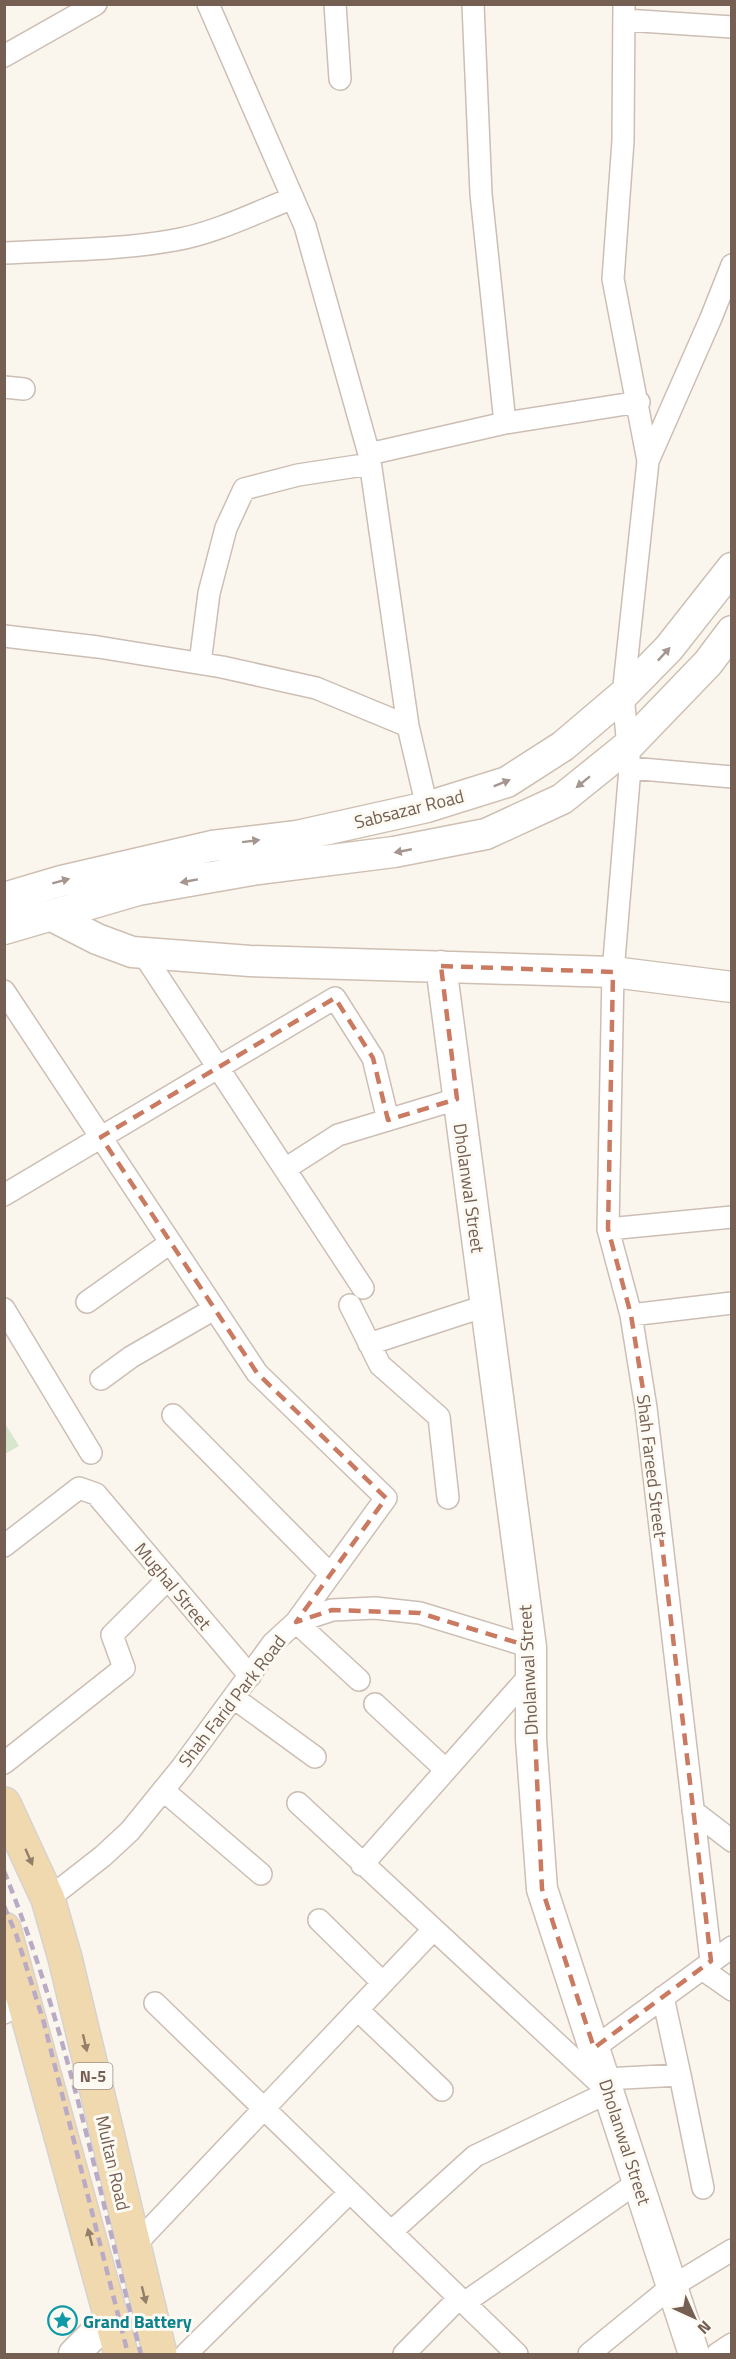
<svg xmlns="http://www.w3.org/2000/svg" width="736" height="2359" font-family="'Titillium Web',sans-serif">
  <style>
    .green { fill: #d7e7cd }
    .lines { fill: none; stroke-linecap: round; stroke-linejoin: round }
    .street-casing { stroke: #ccbeb4; stroke-width: 24 }
    .secondary-casing { stroke: #cebfb2; stroke-width: 33 }
    .primary-casing { stroke: #d8d2cf; stroke-width: 36 }
    .street { stroke: #fff; stroke-width: 21 }
    .secondary { stroke: #fff; stroke-width: 30 }
    .primary { stroke: #f0d9af; stroke-width: 33 }
    .rail { stroke: #b9abc5; stroke-width: 4.5; stroke-dasharray: 9 6; stroke-linecap: butt }
    .oneway { fill: #a5978f }
    .oneway2 { fill: #937e69 }
    .marked { fill: none; stroke: #ca7a60; stroke-width: 4.5; stroke-dasharray: 12 8; stroke-linejoin: round }
    .labels { text-anchor: middle; dominant-baseline: central; stroke-width: 6; stroke-linejoin: round; paint-order: stroke }
    .shield { fill: #fdfaf4; stroke: #9d8e83; stroke-width: 1.5 }
    .shield-label { font-size: 16px; font-weight: bold; fill: #745f52 }
    .street-label { font-size: 18px; fill: #745f52; stroke: #fdfaf4 }
    .culture-label { font-size: 18px; font-weight: bold; fill: #0d838f; stroke: #fdfaf4; text-anchor: start }
  </style>
  <rect width="100%" height="100%" fill="#fbf6ed"/>
  <path class="green" d="M4 1422 19 1446 5 1454H4Z"/>
  <g class="lines">
    <defs>
      <path id="street" d="M208 4 305 226 369 454
        M335 4 340 79
        M473 4 481 194 505 423
        M624 4 623 141 613 279 648 461 623 695 630 768 613 972 608 1229 631 1315 646 1408 711 1961
        M625 20 732 27
        M4 56 96 4
        M4 253C60 250 120 250 175 240 215 233 255 213 293 198
        M4 387 24 389
        M648 461 711 318 732 265
        M4 636 98 647 222 667 316 688 408 726
        M200 663 209 593 226 528 244 489 298 475 370 464
        M630 768 732 777
        M427 807 408 726 369 454 505 423 639 402
        M142 952 363 1288
        M4 991 257 1373 386 1498 296 1622 359 1680
        M285 1169 338 1135 457 1099
        M4 1195 335 998 373 1058 388 1120
        M608 1229 732 1217
        M87 1302 170 1243
        M350 1305 380 1365 439 1417 448 1498
        M4 1309 91 1453
        M631 1315 732 1303
        M369 1344 485 1306
        M101 1379 131 1357 214 1309
        M173 1415 330 1574
        M4 1546 79 1488 96 1494 250 1676
        M234 1698 315 1757
        M375 1704 446 1770
        M4 1763 124 1668 112 1635 167 1580
        M163 1790 261 1874
        M298 1803 609 2092 475 2156 391 2232
        M693 1811 732 1841
        M362 1865 531 1674
        M48 1899 103 1856 130 1831 182 1767 273 1643 296 1622 332 1610 375 1608 420 1613 531 1647
        M319 1920 383 1983
        M702 1969 732 1990
        M663 1997 680 2075
        M155 2003 517 2354
        M358 2010 442 2090
        M4 2013 24 1997
        M594 2048 732 1947
        M605 2079 680 2075 703 2188
        M133 2247 433 1930
        M464 2303 638 2182
        M186 2354 350 2192
        M404 2354 459 2298
        M589 2354 671 2287 732 2250
        M717 2354 732 2344"/>
      <path id="secondary" d="M4 898 61 881 212 846 297 836 427 807 507 782 563 746 623 695 669 648 732 568
        M52 916 97 939 132 952 250 961 613 972 732 987
        M4 929 138 890 252 870 394 852 486 834 562 799 629 745 708 663 732 631
        M441 966 531 1647V1739L542 1889 694 2354
        M74 2354 111 2317"/>
      <path id="primary" d="M4 1804 48 1899 65 1958 160 2354
        M4 1929 121 2354"/>
    </defs>
    <use href="#street" class="street-casing"/>
    <use href="#secondary" class="secondary-casing"/>
    <use href="#primary" class="primary-casing"/>
    <use href="#street" class="street"/>
    <use href="#secondary" class="secondary"/>
    <use href="#primary" class="primary"/>
    <path class="rail" d="M4 1871C67 2026 99 2193 141 2354
      M4 1906 16 1934 44 2023 128 2354"/>
  </g>
  <defs><path id="oneway-solid" d="M-6-.8H1V-3.2L6.5 0L1 3.2V.8H-6Z" transform="scale(1.5)"/></defs>
  <g class="oneway">
    <use href="#oneway-solid" transform="translate(664 654) rotate(-47)"/>
    <use href="#oneway-solid" transform="translate(583 782) rotate(141)"/>
    <use href="#oneway-solid" transform="translate(502 783) rotate(-22)"/>
    <use href="#oneway-solid" transform="translate(251 841) rotate(-7)"/>
    <use href="#oneway-solid" transform="translate(403 851) rotate(169)"/>
    <use href="#oneway-solid" transform="translate(61 881) rotate(-15)"/>
    <use href="#oneway-solid" transform="translate(189 881) rotate(170)"/>
  </g>
  <g class="oneway2">
    <use href="#oneway-solid" transform="translate(29 1857) rotate(66)"/>
    <use href="#oneway-solid" transform="translate(85 2043) rotate(77)"/>
    <use href="#oneway-solid" transform="translate(90 2237) rotate(-105)"/>
    <use href="#oneway-solid" transform="translate(144 2295) rotate(76)"/>
  </g>
  <path class="marked" d="M441 966 613 972 608 1229 631 1315 646 1408 711 1961 594 2048 542 1889 531 1647 420 1613 332 1610 296 1622 386 1498 257 1373 101 1137 335 998 373 1058 388 1120 457 1099Z"/>
  <defs>
    <symbol id="sight-ring" viewBox="-11 -11 22 22"><circle r="9.5" fill="#fdfaf4" stroke="#0f9aa8" stroke-width="1.5"/><path d="M0-6L1.8-2.2L6-1.7L2.9 1.2L3.7 5.4L0 3.3L-3.7 5.4L-2.9 1.2L-6-1.7L-1.8-2.2Z" fill="#0f9aa8"/></symbol>
  </defs>
  <g fill-rule="evenodd">
    <use href="#sight-ring" x="46" y="2304" width="33" height="33"/>
  </g>
  <g class="labels">
    <rect class="shield" x="73.5" y="2063" width="39" height="26" rx="4.5"/>
    <g class="shield-label">
      <text x="93" y="2076">N-5</text>
    </g>
    <g class="street-label">
      <text transform="translate(409 809) rotate(-14)">Sabsazar Road</text>
      <text transform="translate(469 1188) rotate(82)">Dholanwal Street</text>
      <text transform="translate(652 1466) rotate(83)">Shah Fareed Street</text>
      <text transform="translate(173 1586) rotate(50)">Mughal Street</text>
      <text transform="translate(528 1670) rotate(-93)">Dholanwal Street</text>
      <text transform="translate(232 1701) rotate(-52)">Shah Farid Park Road</text>
      <text transform="translate(625 2142) rotate(72)">Dholanwal Street</text>
      <text transform="translate(113 2163) rotate(77)">Multan Road</text>
    </g>
    <g class="culture-label">
      <text x="83" y="2321">Grand Battery</text>
    </g>
  </g>
  <rect width="736" height="2359" fill="none" stroke="#745f52" stroke-width="12"/>
  <g transform="translate(694 2317) rotate(135)" stroke="#fdfaf4" stroke-width="4.5" paint-order="stroke">
  <path d="M0-4.5L10 22L0 15L-10 22Z" fill="#745f52"/>
  <text y="-9" font-size="16" font-weight="bold" text-anchor="middle" fill="#745f52">N</text>
  </g>
</svg>
